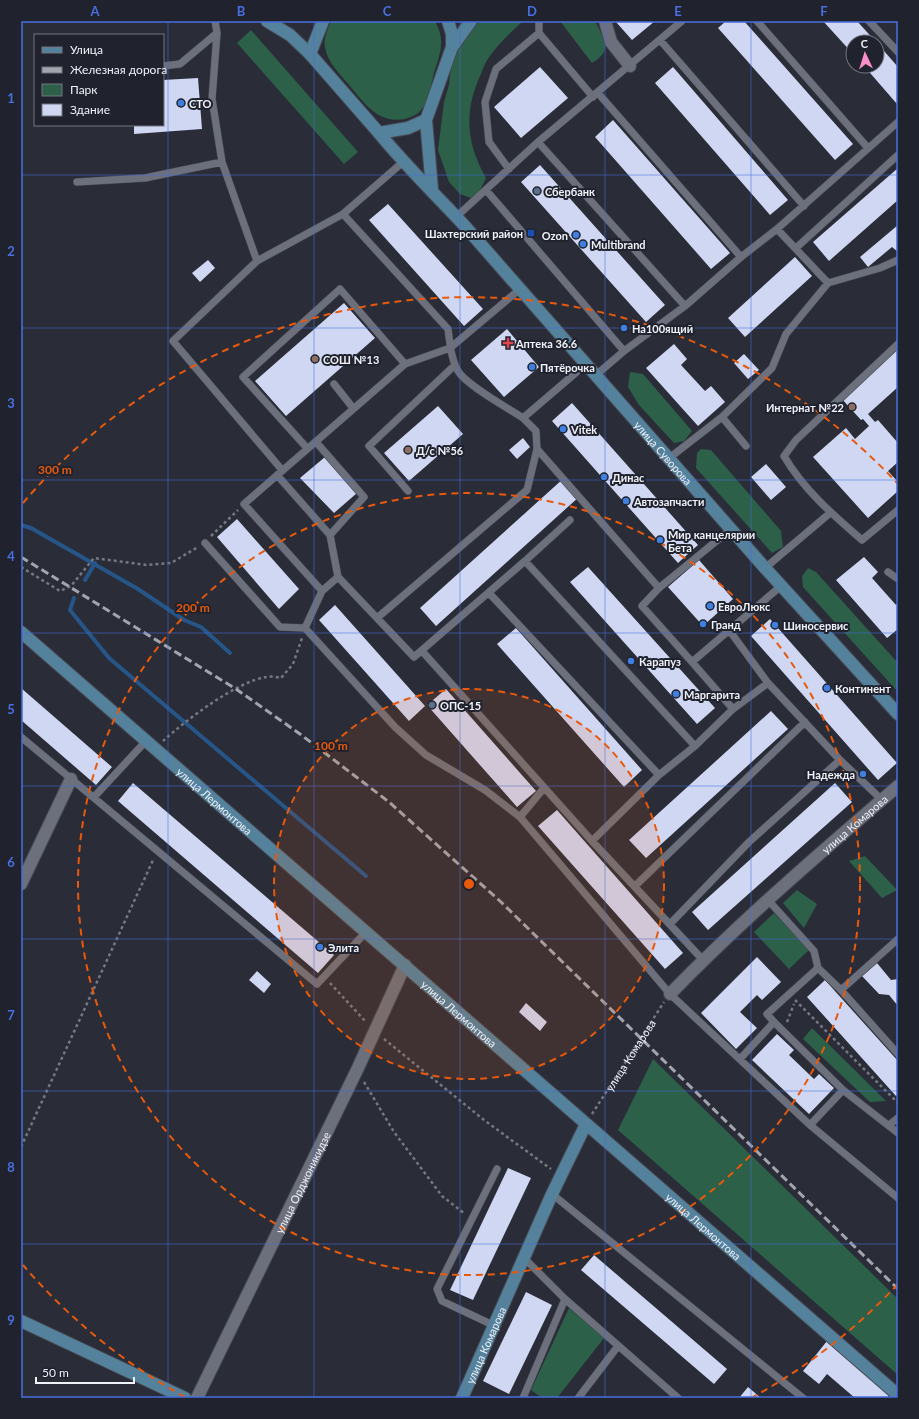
<svg xmlns="http://www.w3.org/2000/svg" width="919" height="1419" font-family="Lato,sans-serif">
  <style>
    .green { fill: #2c6048 }
    .lines { fill: none; stroke-linecap: round; stroke-linejoin: round }
    .stream { stroke: #265588; stroke-width: 4 }
    .building { fill: #cfd7f3 }
    .lane-casing { stroke: #484a53; stroke-width: 8 }
    .street-casing { stroke: #484a53; stroke-width: 14 }
    .secondary-casing { stroke: #484a53; stroke-width: 14 }
    .path { stroke: #757881; stroke-width: 2.5; stroke-dasharray: 3 3; stroke-linecap: butt }
    .lane { stroke: #6c707c; stroke-width: 7 }
    .street { stroke: #6c707c; stroke-width: 12 }
    .secondary { stroke: #54819c; stroke-width: 12 }
    .rail { stroke: #a2a5ad; stroke-width: 3; stroke-dasharray: 8 4; stroke-linecap: butt }
    .grid { fill: none; stroke: #476fdf; stroke-width: 1; stroke-opacity: 0.55 }
    .ring { fill: none; stroke: #e8590c; stroke-width: 2; stroke-dasharray: 7 5 }
    .shop-dot { fill: #3f7fe0; stroke: #20232e; stroke-width: 1.5 }
    .service-dot { fill: #5c6f8a; stroke: #20232e; stroke-width: 1.5 }
    .transit-dot { fill: #1a4fb4; stroke: #20232e; stroke-width: 1.5 }
    .health-dot { fill: #e0444e; stroke: #20232e; stroke-width: 1.5 }
    .education-dot { fill: #8d6e63; stroke: #20232e; stroke-width: 1.5 }
    .labels { text-anchor: middle; dominant-baseline: central; stroke-width: 4; stroke-linejoin: round; paint-order: stroke }
    .poi-label { font-size: 11px; font-weight: bold; fill: #f0f2f9; stroke: #20232e; text-anchor: start }
    .street-label { font-size: 11px; fill: #f0f2f9; stroke: #20232e }
    .centre { fill: #e8590c; stroke: #20232e; stroke-width: 2 }
    .ring-label { font-size: 12px; text-anchor: middle; font-weight: bold; fill: #e8590c; stroke: #20232e; stroke-width: 4; stroke-linejoin: round; paint-order: stroke }
    .neatline { fill: none; stroke: #476fdf; stroke-width: 1.5 }
    .grid-label { font-size: 13px; text-anchor: middle; font-weight: bold; fill: #476fdf }
  </style>
  <rect width="100%" height="100%" fill="#2a2d38"/>
  <path class="green" d="M331 21H435C446 41 440 53 434 73 431 85 429 101 421 110 417 115 411 117 405 119 378 124 365 104 349 85 340 74 327 62 325 47 323 39 328 29 331 21Z
    M480 21H523C511 32 499 43 490 56 485 62 483 69 480 76 464 112 466 143 486 178L479 192 471 198 460 194 449 182 438 150 444 102 449 85 451 66 457 47Z
    M560 21H595C604 39 614 50 592 63Z
    M251 30 358 152 344 164 237 43Z
    M630 372 643 374 692 431 684 441 674 443 639 405 628 387Z
    M701 449 711 450 781 531 783 547 772 553 696 468 697 453Z
    M808 568 816 572 898 663V692L803 587 802 576Z
    M865 856 897 890 882 898 849 861Z
    M797 890 817 904 804 928 783 903Z
    M774 913 809 950 789 969 754 932Z
    M812 1028 886 1101 870 1102 803 1039Z
    M653 1059 898 1299V1375L618 1130Z
    M569 1308 604 1338 557 1398H542L531 1390Z"/>
  <g class="lines">
    <path class="stream" d="M21 525 31 528 138 589 184 620 201 627 230 653
      M85 580 95 563
      M74 598 70 610 109 658 366 876"/>
  </g>
  <path class="building" d="M618 21H655L632 40 616 22Z
    M726 21H744L853 144 835 160 718 28Z
    M823 21H857L876 42H853V54Z
    M877 43 898 67 897 104 864 66H877Z
    M540 67 568 98 521 138 494 107Z
    M673 67 788 200 770 215 655 83Z
    M198 78 202 129 134 134V125H163V80Z
    M613 120 730 253 711 269 595 137Z
    M540 165 665 305 646 322 521 182Z
    M898 168V200L829 261 813 242Z
    M388 204 483 309 464 326 369 220Z
    M898 225V252L892 247 868 267 860 257Z
    M795 257 812 276 745 337 728 318Z
    M208 260 215 268 200 282 192 273Z
    M344 303 375 338 286 416 255 381Z
    M507 329 539 367 504 397 471 360Z
    M674 344 687 359 681 365 705 391 711 386 725 402 698 426 646 368Z
    M898 348V387L868 414 875 422 878 420 898 443V462L888 471 898 482V491L868 518 813 457 846 428 855 439 869 426 863 419 861 420 842 399Z
    M744 354 759 370 748 379 734 363Z
    M572 403 698 545 678 563 552 421Z
    M438 406 463 434 409 481 384 453Z
    M523 438 530 447 517 459 509 450Z
    M325 457 357 493 334 513 300 478Z
    M766 464 786 487 771 500 751 477Z
    M564 478 580 496 436 626 420 608Z
    M237 519 299 589 279 609 217 537Z
    M864 557 878 572 872 578 896 605 898 603V629L887 638 836 580Z
    M699 560 733 599 703 626 668 587Z
    M588 567 715 708 697 724 570 582Z
    M335 605 425 706 409 721 319 620Z
    M770 619 897 763 878 780 751 636Z
    M516 628 642 770 624 787 497 644Z
    M21 688 112 767 96 785 21 720Z
    M446 689 536 791 517 807 427 705Z
    M771 711 788 729 646 858 629 840Z
    M133 783 334 955 318 973 118 801Z
    M835 783 852 802 708 930 692 912Z
    M557 810 683 953 665 969 538 826Z
    M757 957 781 982 762 1000 757 995 740 1012 757 1028 736 1049 701 1013Z
    M877 963 891 980 898 979V1006L889 995 879 994 862 976Z
    M257 971 271 984 264 993 249 980Z
    M825 980 898 1061V1094L896 1096 807 997Z
    M526 1003 547 1022 540 1031 519 1012Z
    M777 1034 794 1050 789 1055 814 1079 819 1074 834 1088 809 1114 752 1060Z
    M508 1168 531 1178 473 1300 450 1290Z
    M594 1255 727 1369 714 1384 581 1270Z
    M526 1292 552 1305 509 1394 483 1381Z
    M827 1341 890 1394 887 1398H855L827 1374 819 1384 803 1371Z
    M748 1387 761 1398H739Z"/>
  <g class="lines">
    <defs>
      <path id="lane" d="M539 21V33L593 97
        M757 21 868 148
        M869 21 898 52
        M660 40 804 206
        M163 66 180 64 217 33 215 21
        M598 93 741 257
        M538 142 685 306
        M222 162 257 261
        M403 162 343 214 448 329C450 343 451 359 458 371 466 385 508 408 523 418
        M509 169 489 142 485 102 496 69 539 33
        M77 182 145 178 222 162 212 99 217 33
        M486 190 624 351
        M456 217 538 142 682 21
        M777 229 828 283
        M796 248 898 155
        M898 344 796 440 784 456C803 489 833 515 862 540L898 510
        M596 375 624 351 685 306 741 257 777 229 898 122
        M334 384 353 408
        M722 417 746 446
        M307 448 243 377 340 289 405 364
        M537 449 659 588
        M668 459 722 417 772 368 786 334 828 283 880 268 898 260
        M282 470 173 341 257 261 343 214
        M277 475 330 535
        M408 491 369 446 455 365
        M570 520 525 561 414 657 377 618 527 490 537 449 536 431 523 418 586 364
        M205 543 280 627 305 628 395 727 426 755 485 790 520 817 670 994 810 1125 898 1198
        M525 561 695 746
        M765 568 830 513
        M888 572 898 579
        M338 577 377 618
        M322 591 244 504 405 364 450 348 520 289
        M489 593 659 775
        M305 628 322 591 338 577 330 535 364 497 316 442
        M729 630 768 683
        M422 651 592 841 659 775 695 746 733 709 692 662 781 586
        M692 662 642 606 659 588 731 529
        M733 709 768 683 840 760 882 800
        M21 737 317 984 366 932
        M94 797 146 741
        M520 817 544 788
        M592 841 703 960
        M635 886 805 722
        M768 900 814 951 818 968 841 990 898 1054
        M670 924 749 842 840 760
        M818 968 767 1014 774 1022 843 1090 898 1133
        M841 990 898 939
        M740 1059 774 1022
        M810 1125 843 1090
        M889 1125 898 1118
        M552 1194 803 1398
        M524 1258 565 1299
        M495 1326 442 1301 437 1289 497 1169
        M579 1397 618 1346
        M523 1398 565 1299 678 1398"/>
      <g id="street">
        <path d="M605 21 611 42 630 66"/>
        <path d="M21 884 71 779"/>
        <path id="s2" d="M670 994C742 920 820 853 898 786"/>
        <path id="s3" d="M197 1398 357 1070 405 965"/>
      </g>
      <g id="secondary">
        <path d="M267 21 290 35 310 54"/>
        <path d="M323 21 310 54 379 133 408 128 426 120 452 47V34L448 21"/>
        <path d="M452 47 471 21"/>
        <path d="M426 120 432 189"/>
        <path id="s4" d="M379 133C405 165 435 194 463 224L765 568 898 714"/>
        <path id="s5" d="M21 632 898 1395"/>
        <path d="M21 1321 185 1398"/>
        <path id="s6" d="M462 1398 552 1194 586 1124"/>
      </g>
    </defs>
    <use href="#lane" class="lane-casing"/>
    <use href="#street" class="street-casing"/>
    <use href="#secondary" class="secondary-casing"/>
    <g class="path">
      <path d="M211 536 238 510"/>
      <path d="M21 567 60 591 71 586 94 558 147 565 171 563 198 547"/>
      <path d="M163 741C186 720 236 682 266 677 271 676 277 677 281 678L293 664 302 638"/>
      <path d="M330 983 366 1022"/>
      <path d="M795 1000 898 1103"/>
      <path d="M787 1022 794 1004"/>
      <path d="M384 1039 484 1120 551 1169"/>
      <path d="M364 1082 394 1132 442 1196 465 1214"/>
      <path id="s1" d="M592 1114 664 1002"/>
      <path d="M21 1147 154 858"/>
    </g>
    <use href="#lane" class="lane"/>
    <use href="#street" class="street"/>
    <use href="#secondary" class="secondary"/>
    <path class="rail" d="M21 557 236 689 300 734 389 802 501 902 898 1289"/>
  </g>
  <path class="grid" d="M168 21V1398M314 21V1398M460 21V1398M605 21V1398M751 21V1398M21 175H898M21 328H898M21 480H898M21 633H898M21 786H898M21 939H898M21 1091H898M21 1244H898"/>
  <circle cx="469" cy="884" r="195" fill="#e8590c" fill-opacity=".12"/>
  <g class="ring">
    <circle cx="469" cy="884" r="195"/>
    <circle cx="469" cy="884" r="391"/>
    <path d="M898 1284A586 586 0 0 1 753 1397M185 1397A586 586 0 0 1 23 1265M23 503A586 586 0 0 1 898 484"/>
  </g>
  <g class="shop-dot">
    <circle cx="181" cy="103" r="4"/>
    <circle cx="576" cy="235" r="4"/>
    <circle cx="583" cy="244" r="4"/>
    <circle cx="624" cy="328" r="4"/>
    <circle cx="532" cy="367" r="4"/>
    <circle cx="563" cy="429" r="4"/>
    <circle cx="604" cy="477" r="4"/>
    <circle cx="626" cy="501" r="4"/>
    <circle cx="660" cy="540" r="4"/>
    <circle cx="710" cy="606" r="4"/>
    <circle cx="703" cy="624" r="4"/>
    <circle cx="775" cy="625" r="4"/>
    <circle cx="631" cy="661" r="4"/>
    <circle cx="827" cy="688" r="4"/>
    <circle cx="676" cy="694" r="4"/>
    <circle cx="863" cy="774" r="4"/>
    <circle cx="320" cy="947" r="4"/>
  </g>
  <g class="service-dot">
    <circle cx="537" cy="191" r="4"/>
    <circle cx="432" cy="705" r="4"/>
  </g>
  <rect class="transit-dot" x="527" y="229" width="8" height="8" rx="2"/>
  <path class="health-dot" d="M506 337h4v4h4v4h-4v4h-4v-4h-4v-4h4z"/>
  <g class="education-dot">
    <circle cx="315" cy="359" r="4"/>
    <circle cx="852" cy="407" r="4"/>
    <circle cx="408" cy="450" r="4"/>
  </g>
  <g class="labels">
    <g class="poi-label">
      <text x="189" y="103">СТО</text>
      <text x="545" y="191">Сбербанк</text>
      <text x="523" y="233" text-anchor="end">Шахтерский район</text>
      <text x="568" y="235" text-anchor="end">Ozon</text>
      <text x="591" y="244">Multibrand</text>
      <text x="632" y="328">На100ящий</text>
      <text x="516" y="343">Аптека 36.6</text>
      <text x="323" y="359">СОШ №13</text>
      <text x="540" y="367">Пятёрочка</text>
      <text x="844" y="407" text-anchor="end">Интернат №22</text>
      <text x="571" y="429">Vitek</text>
      <text x="416" y="450">Д/с №56</text>
      <text x="612" y="477">Динас</text>
      <text x="634" y="501">Автозапчасти</text>
      <text x="668" y="534">Мир канцелярии<tspan x="668" dy="13">Бета</tspan></text>
      <text x="718" y="606">ЕвроЛюкс</text>
      <text x="711" y="624">Гранд</text>
      <text x="783" y="625">Шиносервис</text>
      <text x="639" y="661">Карапуз</text>
      <text x="835" y="688">Континент</text>
      <text x="684" y="694">Маргарита</text>
      <text x="440" y="705">ОПС-15</text>
      <text x="855" y="774" text-anchor="end">Надежда</text>
      <text x="328" y="947">Элита</text>
    </g>
    <g class="street-label">
      <text stroke="none"><textPath href="#s4" startOffset="428">улица Суворова</textPath></text>
      <text stroke="none"><textPath href="#s5" startOffset="257">улица Лермонтова</textPath></text>
      <text stroke="none"><textPath href="#s2" startOffset="251">улица Комарова</textPath></text>
      <text stroke="none"><textPath href="#s5" startOffset="581">улица Лермонтова</textPath></text>
      <text stroke="none"><textPath href="#s1" startOffset="70">улица Комарова</textPath></text>
      <text stroke="none"><textPath href="#s3" startOffset="240">улица Орджоникидзе</textPath></text>
      <text stroke="none"><textPath href="#s5" startOffset="905">улица Лермонтова</textPath></text>
      <text stroke="none"><textPath href="#s6" startOffset="58">улица Комарова</textPath></text>
    </g>
  </g>
  <circle cx="469" cy="884" r="6" class="centre"/>
  <g class="ring-label">
    <text x="55" y="474">300 m</text>
    <text x="193" y="612">200 m</text>
    <text x="331" y="750">100 m</text>
  </g>
  <rect width="919" height="1419" fill="none" stroke="#20232e" stroke-width="44"/>
  <rect x="34" y="34" width="130" height="92" fill="#20232e" stroke="#73767f"/>
  <rect x="42" y="47" width="20" height="6" fill="#54819c" stroke="#73767f"/>
  <text x="70" y="54" font-size="12" fill="#f0f2f9">Улица</text>
  <rect x="42" y="67" width="20" height="6" fill="#a2a5ad" stroke="#73767f"/>
  <text x="70" y="74" font-size="12" fill="#f0f2f9">Железная дорога</text>
  <rect x="42" y="84" width="20" height="12" fill="#2c6048" stroke="#73767f"/>
  <text x="70" y="94" font-size="12" fill="#f0f2f9">Парк</text>
  <rect x="42" y="104" width="20" height="12" fill="#cfd7f3" stroke="#73767f"/>
  <text x="70" y="114" font-size="12" fill="#f0f2f9">Здание</text>
  <g transform="translate(865 54) rotate(356)"><circle r="19" fill="#20232e" stroke="#73767f"/>
  <path d="M0-3L7 15L0 10L-7 15Z" fill="#f98fc9"/>
  <text y="-6" font-size="11" font-weight="bold" text-anchor="middle" fill="#f0f2f9">С</text>
  </g>
  <path d="M36 1377v6h98v-6" fill="none" stroke="#f0f2f9" stroke-width="2"/>
  <text x="42" y="1377" font-size="12" fill="#f0f2f9" stroke="#20232e" stroke-width="3" paint-order="stroke">50 m</text>
  <rect x="22" y="22" width="875" height="1375" class="neatline"/>
  <g class="grid-label">
    <text x="95" y="16">A</text>
    <text x="241" y="16">B</text>
    <text x="387" y="16">C</text>
    <text x="532" y="16">D</text>
    <text x="678" y="16">E</text>
    <text x="824" y="16">F</text>
    <text x="11" y="103">1</text>
    <text x="11" y="256">2</text>
    <text x="11" y="408">3</text>
    <text x="11" y="561">4</text>
    <text x="11" y="714">5</text>
    <text x="11" y="867">6</text>
    <text x="11" y="1020">7</text>
    <text x="11" y="1172">8</text>
    <text x="11" y="1325">9</text>
  </g>
</svg>
